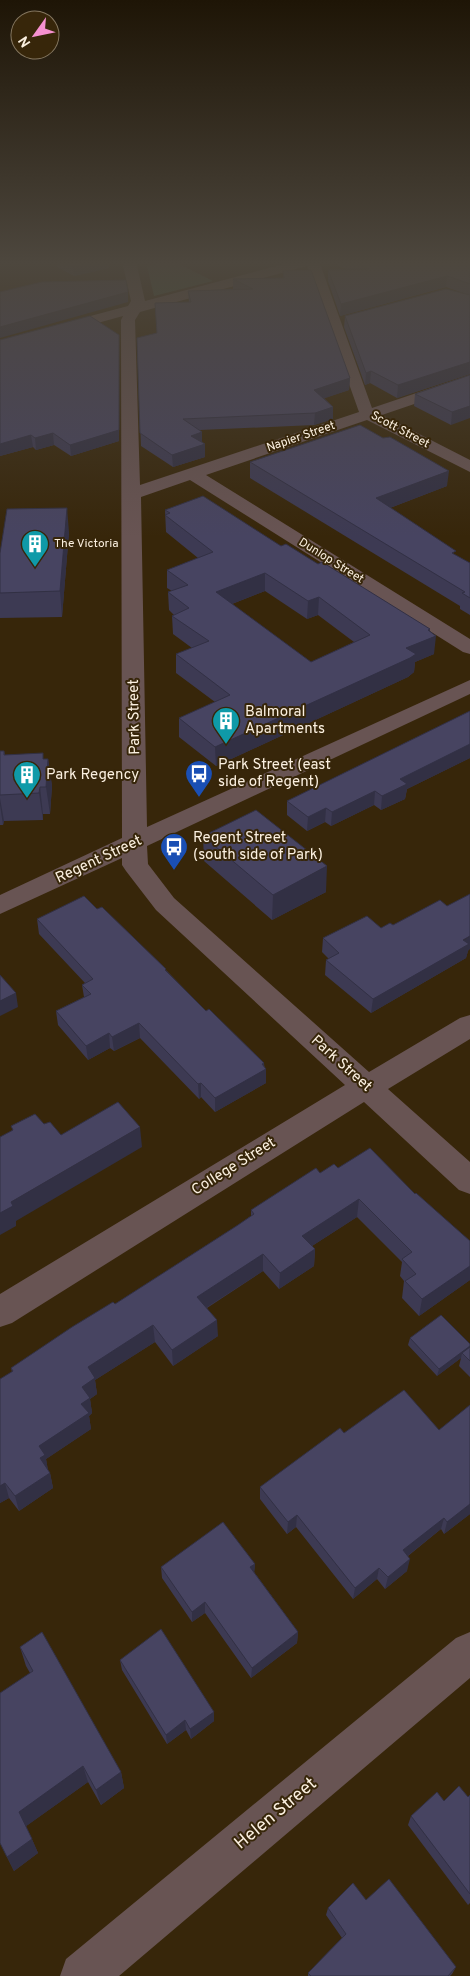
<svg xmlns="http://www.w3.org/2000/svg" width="470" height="1976" font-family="Overpass,sans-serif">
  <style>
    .green { fill: #40573a }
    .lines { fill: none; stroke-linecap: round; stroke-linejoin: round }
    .minor { fill: #685453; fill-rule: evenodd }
    .wall { fill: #3d3a53; fill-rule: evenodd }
    .shaded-wall { fill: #323044 }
    .building { fill: #474461; stroke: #323044; fill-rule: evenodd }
    .labels { text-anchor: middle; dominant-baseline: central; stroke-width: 4; stroke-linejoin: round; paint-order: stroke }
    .far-street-label { font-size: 12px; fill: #fbf0e0; stroke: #37260a }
    .far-poi-label { font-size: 12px; fill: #fbf0e0; stroke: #37260a; text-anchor: start }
    .poi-label { font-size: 15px; fill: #fbf0e0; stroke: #37260a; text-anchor: start }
    .street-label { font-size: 15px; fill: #fbf0e0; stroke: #37260a }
    .near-street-label { font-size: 18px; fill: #fbf0e0; stroke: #37260a }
  </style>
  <rect width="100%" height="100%" fill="#37260a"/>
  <path class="green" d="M168 261H173L213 281 154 296 147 266Z"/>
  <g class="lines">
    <path class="minor" d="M122 261H136L145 301 295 261H319L372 408 470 375V385L382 415 470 460V472L367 420 206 475 470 639V654L463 652 190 480 141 497 147 827 470 680V694L147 846 148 864 174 898 369 1072 460 1018 470 1015V1039L388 1089 470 1162V1194L459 1190 364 1102 12 1323 0 1327V1294L345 1085 156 910 126 871 122 865V858L0 914V895L122 838 121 320 123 316 0 350V340L128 306 131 301ZM307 266 359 412 140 485 135 320 140 312Z
      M470 1632V1678L119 1976H60L66 1959 456 1638Z"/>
  </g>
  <path class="wall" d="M57 261H109V268L74 276 57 267Z
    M338 261H470V374L397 398 370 383 365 385 344 327 345 316 469 295 446 287 340 316 328 281V270L346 269 338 266Z
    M283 271 350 378 349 390 324 398 333 407V419L314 425 200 430 205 457 173 467 141 446 137 338 157 333 189 302 188 291 233 289V279L283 278Z
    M119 335V441L71 456 54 445 36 450 33 447 0 456V340Z
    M470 375 451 425 414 406 415 394Z
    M250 462 447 486 390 508 455 555 470 563V615L460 609V606L250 478Z
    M165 510 281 546 318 564 430 631 434 654 415 662 414 672 408 677 216 766 179 737V718L215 702 176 673V654L192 648 173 634 172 616 174 615 169 610 168 592 172 591 167 588V570L198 558 166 532ZM265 591 307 619 318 615 354 642 311 662 232 604Z
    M69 532 62 617 0 618V593Z
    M470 711V758L407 789 405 799 381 810 374 805 331 826 325 822 307 831 287 815V801Z
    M0 751H4L5 755 44 759H48L52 786 50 814H43V820L4 821 3 825H0Z
    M203 836 326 892 272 920 204 861Z
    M97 909 167 971 206 1011 264 1063 266 1083 215 1112 201 1097 199 1099 140 1038 114 1051 110 1048 88 1060 58 1025 56 1011 84 997 82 985 85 983 39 934 37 919Z
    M393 925 468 951 466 958 371 1013 325 975 326 960 329 959 322 952 323 938 381 928Z
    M338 1168 415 1194 470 1241V1280L419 1316 402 1298 404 1281 400 1276 402 1262 357 1217 312 1246 315 1249 314 1266 279 1289 263 1271 207 1308 218 1336 173 1366 155 1342 95 1380 97 1394 90 1399 92 1413 89 1416 91 1429 46 1459 48 1471 50 1473 53 1488 19 1511 9 1498 0 1503 12 1372 11 1368 115 1304 238 1225 251 1216V1210L320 1173Z
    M410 1338 470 1344V1377L459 1366 461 1358 437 1376 408 1345Z
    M470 1405V1514L444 1534 441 1529 408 1556 407 1571 385 1589 377 1579 353 1599 296 1527 287 1534 260 1499V1487L344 1433 439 1430Z
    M255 1564 254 1572 298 1632 297 1643 251 1678 205 1613 192 1622 162 1578 161 1567Z
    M20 1647 121 1772 124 1788 101 1805 88 1782 26 1826 38 1853 14 1871 7 1857 30 1673 26 1666Z
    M120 1660 214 1721 191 1739 186 1730 167 1744 122 1670Z
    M470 1795V1903L468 1905 408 1825 411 1816 444 1801 468 1797Z
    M366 1900 456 1967 452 1974 450 1976H308V1973L342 1938 326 1915 328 1908Z"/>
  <path class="shaded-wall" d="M99 261H109V268L74 276 73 267Z
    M447 276 446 287 340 316 341 304Z
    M128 292V302L0 338V327Z
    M119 335V441L71 456 70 445Z
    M470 362V374L397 398 398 385Z
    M371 371 370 383 365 385 366 373Z
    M350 378 349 390 314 402V390Z
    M470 406V418L451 425 452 412Z
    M333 407V419L314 425 315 413Z
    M202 432V445L205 444V457L173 467 172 455 191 436Z
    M53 433 54 445 36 450 35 438Z
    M31 435 33 447 0 456V444Z
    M449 471 447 486 374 514 376 498Z
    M67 508 69 532 62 617 60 591Z
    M265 573V591L216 610V592Z
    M319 597 318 615 307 619 308 601Z
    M430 629 429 639 436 636 434 654 415 662 414 672 408 677 216 766 215 747 406 648Z
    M470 744V758L407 789 405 799 381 810 382 796 400 779Z
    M48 759 52 786 50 814 46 787Z
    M40 787 43 814V820L39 793Z
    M375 791 374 805 331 826 332 812Z
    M0 798 4 821 3 825 0 805Z
    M326 808 325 822 307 831 308 817Z
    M327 866 326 892 272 920 273 895Z
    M470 936V949L468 951 466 958 371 1013 373 999Z
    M16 993 18 1007 0 1016V1001Z
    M139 1023 140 1038 114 1051 112 1037Z
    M109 1033 110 1048 88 1060 86 1046Z
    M264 1063V1070L266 1069V1083L215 1112V1098Z
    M201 1083V1097L199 1099 198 1084Z
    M140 1127 142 1147 16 1221V1226L0 1235V1213L11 1202Z
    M359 1199 357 1217 301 1253 302 1236Z
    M315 1249 314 1266 279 1289 280 1273Z
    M263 1254V1271L198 1313 197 1297Z
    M470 1266V1280L419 1316 422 1299Z
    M217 1320 218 1336 173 1366 172 1350Z
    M153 1325 155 1342 95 1380 97 1394 90 1399 92 1413 89 1416 91 1429 46 1459 48 1470 43 1473 40 1458 39 1446 81 1404 82 1387 88 1367Z
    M470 1346V1349L462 1353 461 1358 437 1376 439 1369Z
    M50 1473 53 1488 19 1511 15 1496Z
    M5 1483 9 1498 0 1503V1486Z
    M470 1504V1514L444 1534 447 1522Z
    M297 1515 296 1527 287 1534 288 1522Z
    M444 1518 441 1529 401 1561 403 1550Z
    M410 1559 407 1571 385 1589 388 1577Z
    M255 1564 254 1576 250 1567Z
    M379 1568 377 1579 353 1599 355 1588Z
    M205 1602V1613L192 1622V1612Z
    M298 1632 297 1643 251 1678 252 1668Z
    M214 1712V1721L191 1739 190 1729Z
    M185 1720 186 1730 167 1744 166 1735Z
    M83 1766 88 1782 25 1827 19 1812Z
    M121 1772 124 1788 101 1805 96 1790Z
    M32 1839 38 1853 14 1871 7 1857Z"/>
  <path class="building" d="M62 261H99L73 267Z
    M352 261H470V284L447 276 341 304 328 270 369 269Z
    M311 270 350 378 314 390 333 407 315 413 183 419 202 432 191 436 205 444 172 455 140 433 137 338 157 333 155 303 191 302 188 291 253 289 233 279 284 278 283 271Z
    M126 280 128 292 0 327V292L42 282Z
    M446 289 470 295V362L398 385 371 371 366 373 345 316Z
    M90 316 119 335V430L70 445 53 433 35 438 31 435 0 444V340Z
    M470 375V406L452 412 415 394Z
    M360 425 383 438 390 437 449 471 376 498 456 551 452 553 470 563V598L462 593 465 592 250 462Z
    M203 496 281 546 286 544 318 564 322 562 430 629 428 630 436 636 406 648 416 654 410 658 215 747 179 718 230 695 176 654 209 641 172 616 189 608 168 592 188 585 167 570 213 552 165 515 170 513 165 510ZM265 573 308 601 319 597 370 635 311 662 216 592Z
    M67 508 60 591 0 593V553L7 509Z
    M470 711V744L400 779 407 784 382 796 375 791 332 812 326 808 308 817 287 801Z
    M0 751H4V755L43 753V759H48L46 787H40L39 793 0 795Z
    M256 810 327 866 273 895 203 836Z
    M470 894V936L463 940 469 944 373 999 326 960 339 953 323 938 367 916 381 928 390 923 393 925 440 900 447 906Z
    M84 896 97 909 102 907 166 969 165 970 206 1011 209 1009 264 1063 262 1064 266 1069 215 1098 201 1083 198 1084 139 1023 112 1037 109 1033 86 1046 56 1011 91 994 82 985 93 979 37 919Z
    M0 975 16 993 0 1001Z
    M118 1102 140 1127 11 1202 13 1206 0 1213V1137L13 1130 11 1126 35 1114 44 1124 50 1122 61 1135Z
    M370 1148 415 1194 416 1193 470 1241V1266L422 1299 405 1281 416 1274 402 1259 412 1252 359 1199 302 1236 315 1249 280 1273 263 1254 197 1297 217 1320 172 1350 153 1325 88 1367 95 1378 82 1387 90 1398 81 1404 89 1413 39 1446 45 1455 40 1458 50 1473 15 1496 5 1483 0 1486V1379L13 1371 11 1368 72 1327 113 1302 115 1304 238 1225 254 1214 251 1210 316 1168 320 1173 334 1164 338 1168Z
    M441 1315 470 1344V1346L439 1369 410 1338Z
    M470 1347V1361L462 1353Z
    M404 1390 439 1430 470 1405V1504L447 1522 444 1518 403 1550 410 1559 388 1577 379 1568 355 1588 297 1515 288 1522 260 1487 340 1428 344 1433Z
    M223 1522 255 1564 250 1567 298 1632 252 1668 205 1602 192 1612 161 1567Z
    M161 1629 214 1712 190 1729 185 1720 166 1735 120 1660Z
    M42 1632 121 1772 96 1790 83 1766 19 1812 32 1839 7 1857 0 1843V1693L33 1671 20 1647Z
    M459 1786 468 1797 470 1795V1894L411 1816 437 1792 444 1801Z
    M389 1879 456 1967 448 1976H311L308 1973 346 1934 328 1908 353 1883 366 1900Z"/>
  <linearGradient id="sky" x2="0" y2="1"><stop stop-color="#1e1506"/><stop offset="0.49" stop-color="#4d473e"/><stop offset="1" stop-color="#4d473e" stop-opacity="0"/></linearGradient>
  <rect width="470" height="537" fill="url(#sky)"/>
  <defs>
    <symbol id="building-pin" viewBox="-11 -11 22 30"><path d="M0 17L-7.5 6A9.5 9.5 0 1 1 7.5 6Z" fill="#0f9aa8" stroke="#37260a"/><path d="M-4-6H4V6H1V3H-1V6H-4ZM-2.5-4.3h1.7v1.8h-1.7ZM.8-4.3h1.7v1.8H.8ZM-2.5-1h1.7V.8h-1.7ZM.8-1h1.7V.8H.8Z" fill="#fff"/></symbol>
    <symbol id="bus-pin" viewBox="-11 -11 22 30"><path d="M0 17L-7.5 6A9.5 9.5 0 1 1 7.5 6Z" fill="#1a4fb4" stroke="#37260a"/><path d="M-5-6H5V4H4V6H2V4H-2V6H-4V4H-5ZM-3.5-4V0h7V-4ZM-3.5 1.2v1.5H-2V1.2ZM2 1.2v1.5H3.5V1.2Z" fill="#fff"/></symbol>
  </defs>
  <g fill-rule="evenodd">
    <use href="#building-pin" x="19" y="528" width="32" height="43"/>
    <use href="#building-pin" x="210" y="705" width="32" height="43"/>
    <use href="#bus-pin" x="183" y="758" width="32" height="43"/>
    <use href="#building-pin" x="11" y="759" width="32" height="43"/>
    <use href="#bus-pin" x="158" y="831" width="32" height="43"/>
  </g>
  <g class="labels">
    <g class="far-street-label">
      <text transform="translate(400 430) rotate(28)">Scott Street</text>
      <text transform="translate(301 437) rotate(-19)">Napier Street</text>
      <text transform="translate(331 561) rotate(32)">Dunlop Street</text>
    </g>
    <g class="far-poi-label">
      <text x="54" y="544">The Victoria</text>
    </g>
    <g class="poi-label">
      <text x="245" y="712">Balmoral<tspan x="245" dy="17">Apartments</tspan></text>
      <text x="218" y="765">Park Street (east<tspan x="218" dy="17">side of Regent)</tspan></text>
      <text x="46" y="775">Park Regency</text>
      <text x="193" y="838">Regent Street<tspan x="193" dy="17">(south side of Park)</tspan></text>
    </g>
    <g class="street-label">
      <text transform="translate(135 717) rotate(-91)">Park Street</text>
      <text transform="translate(99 860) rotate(-25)">Regent Street</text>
      <text transform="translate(341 1064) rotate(42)">Park Street</text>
      <text transform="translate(234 1167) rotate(-32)">College Street</text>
    </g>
    <g class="near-street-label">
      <text transform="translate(276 1814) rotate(-40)">Helen Street</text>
    </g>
  </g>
  <g transform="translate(35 35) rotate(237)"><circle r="24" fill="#37260a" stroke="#857760"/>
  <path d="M0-4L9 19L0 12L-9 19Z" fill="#f690d0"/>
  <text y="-8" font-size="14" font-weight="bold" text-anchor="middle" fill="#fbf0e0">N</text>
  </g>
</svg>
